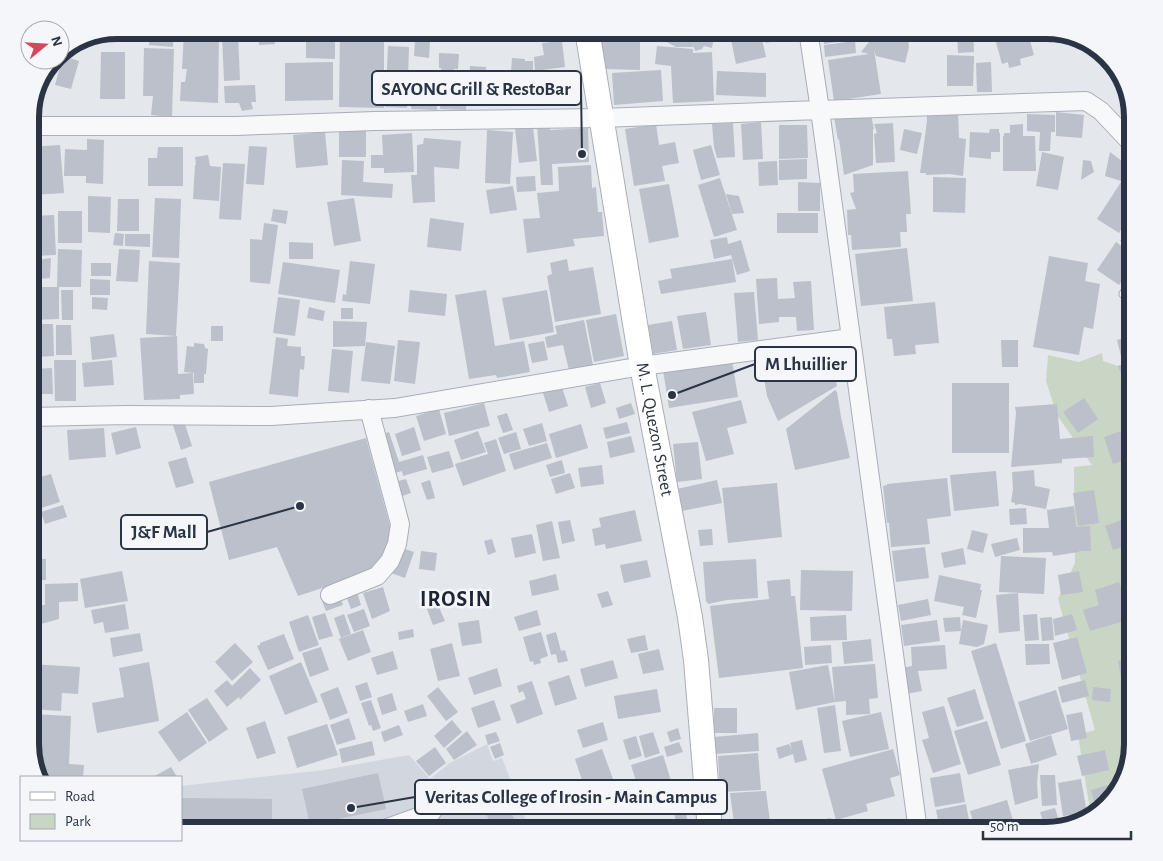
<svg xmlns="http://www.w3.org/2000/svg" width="1163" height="861" font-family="'Alegreya Sans',sans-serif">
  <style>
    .built { fill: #d2d6de }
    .green { fill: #c9d6c5 }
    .building { fill: #bbc0ca }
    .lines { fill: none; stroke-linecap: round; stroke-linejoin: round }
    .lane-casing { stroke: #a9aeb7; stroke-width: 11 }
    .street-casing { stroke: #a9aeb7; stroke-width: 20 }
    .secondary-casing { stroke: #a9aeb7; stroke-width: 26 }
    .lane { stroke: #f7f8fa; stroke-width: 9 }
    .street { stroke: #f7f8fa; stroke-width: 18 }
    .secondary { stroke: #fff; stroke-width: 24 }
    .labels { text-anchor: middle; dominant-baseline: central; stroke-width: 5; stroke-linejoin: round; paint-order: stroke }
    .street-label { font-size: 18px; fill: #2b3445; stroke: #f4f6f9 }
    .district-label { font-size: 22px; font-weight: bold; letter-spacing: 1px; fill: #1d2536; stroke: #f4f6f9 }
    .rim { fill: none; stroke: #2b3445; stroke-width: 6 }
    .leader { fill: none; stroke: #2b3445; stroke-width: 2 }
    .callout-dot { fill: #2b3445; stroke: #f4f6f9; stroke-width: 2 }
    .callout { fill: #f4f6f9; stroke: #2b3445; stroke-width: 2 }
    .callout-label { font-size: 19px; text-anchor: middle; font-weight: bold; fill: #2b3445 }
  </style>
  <rect width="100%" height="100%" fill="#e4e7ec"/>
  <path class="built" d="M487 744 493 761 502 758 530 831H181V786L324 770 409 755 430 779 450 763Z"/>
  <path class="green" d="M1102 353 1103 361 1118 366 1133 361V744L1115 797 1091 816 1078 735 1095 730 1058 599 1075 563 1074 467 1092 465 1057 415 1046 381 1048 355 1079 362Z"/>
  <path class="building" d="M150 30H174L173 47 149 45Z
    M258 30H274L275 44 259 45Z
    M275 30H323L324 35 304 37V38L276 40Z
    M325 30H334V38H335V59L306 58V38H325Z
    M459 30H477L478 31 460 34Z
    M614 30H654V38L614 37Z
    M656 30H715L712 48 704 46 702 49 695 51 694 47H676L657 37Z
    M729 30H760L766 57 736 64Z
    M763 30H794L795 37 766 43Z
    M822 30H869L867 37 824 44Z
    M875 30H907L909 47 905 63 876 56 874 50 881 94 834 101 828 60 869 54 861 52 873 37V31Z
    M957 30H973L974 52 958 53Z
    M1011 30H1027L1034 55 1020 59 1021 65 1009 68 1008 62 1002 64 994 35Z
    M340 31H384V108L339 107Z
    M184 32 219 34 218 103 180 101 181 82H185L187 69H182Z
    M238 35 240 80 224 81 222 36Z
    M415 40 430 41 429 58 414 56Z
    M600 40H640V70L606 69Z
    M562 41 565 67 535 71 534 57 544 55 542 43Z
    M855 41 856 53 825 57 824 45Z
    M388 46 409 47 407 108 385 107Z
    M657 46 693 49V53L712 52 714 101 673 103 671 66 655 64Z
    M144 48 174 49 172 117 151 115 153 96H143Z
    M101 52H125V99H100Z
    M439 53 459 54 458 69H454L453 78 441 77V68H439Z
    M947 55 974 56 973 86H947Z
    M63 56 79 61 71 89 55 85Z
    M512 58 525 59V61H533V72L525 71 522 99 509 98Z
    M333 62V100L285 101V63Z
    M991 62 992 92H977L976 63Z
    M470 66 486 67 485 105H469Z
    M413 70 439 71 437 110 411 109Z
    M455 70H468L466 110 440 109 442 79 455 80Z
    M661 70 663 101 614 105 612 73Z
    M489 71 509 72 508 104 487 103Z
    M561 71 563 83 549 85 547 73Z
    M717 71 766 73V97L716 95Z
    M255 85 256 102H251L253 109 242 111 239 103H225L224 86Z
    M927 112H958L959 138 966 139 963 176 949 174 926 175V173H920L927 121Z
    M1056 112 1084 115 1082 138 1056 136Z
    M1027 114 1055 115V132H1051L1050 151H1039L1040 132 1027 131Z
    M871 115 874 129H873V165L844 175 839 139 838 140 834 117Z
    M549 122 550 130 588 128 589 162 552 164 553 185H541L537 123Z
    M761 122 763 159 743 160 741 124Z
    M733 123 735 157 717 158 714 147 712 124Z
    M893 123 895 162 876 163 874 134 877 133 874 124Z
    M656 124 659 145 675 142 679 163 662 166 665 181 634 186 625 129Z
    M1023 124V136H1035L1036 171H1003V136H1004V133H1010V125Z
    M779 125H807L808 158 779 159Z
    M533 127 537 161 519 163 515 129Z
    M904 129 922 133 917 154 900 150Z
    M990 129H999V133H1000V152H991V159L969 157 970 132 989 133Z
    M339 130 366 131V157H339Z
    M487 130 513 132 510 184 485 183Z
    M325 132 328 165 296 168 293 135Z
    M412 133 414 172 384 173V168H371V155H383L382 135Z
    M424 138 461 141 459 169 434 167 435 202 413 203 411 175H417V145L423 144Z
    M87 139 104 140 103 184 86 183V176H64L65 149 87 150Z
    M60 145 64 193 32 195 30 170V147Z
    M711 145 720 175 701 180 693 150Z
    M249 146 267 147 264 185 246 184Z
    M158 147H183V186H148V158H157Z
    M1042 152 1064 157 1058 190 1036 186Z
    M1110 152 1126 164 1121 181 1105 176Z
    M208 155 210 166 221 167 219 201 193 199 195 165H196L195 157Z
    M807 159V179L779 180V160Z
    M342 160 364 161 363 182 393 184 392 198 341 195Z
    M1083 160 1091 161 1094 172 1081 180Z
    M777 161 778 185 759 186 758 162Z
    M223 163 245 164 241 220 219 219Z
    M591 165 592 188 596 187 598 212H602L604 236 573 239 575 246 527 253 523 219 540 218 537 193 559 191 558 167Z
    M908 171 911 214H906L907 232H900L901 247 852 250 851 235H848L847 210 856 209 850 193 854 192 853 174Z
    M535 176 536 191 517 192 516 177Z
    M933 177 966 178 965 213 933 212Z
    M720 178 737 230 714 237 698 185Z
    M798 182 820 183V211H798Z
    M1121 182 1133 190V211L1119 233 1097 219Z
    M669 184 679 237 649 243 639 189Z
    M513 186 517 210 490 214 486 190Z
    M726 194 739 196 744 213 732 214Z
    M88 196 111 197 110 233 88 232Z
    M155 198 181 199 179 258 152 257Z
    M354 198 361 241 334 246 327 202Z
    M118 199H139V231H117Z
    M273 209 288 211 286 224 271 221Z
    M58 211H82V243H58Z
    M777 213H818V233H777Z
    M54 215 56 255 34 256 32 216Z
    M430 218 464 223 461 251 427 247Z
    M264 223 278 225 270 284 250 282V239L262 240Z
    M1129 227 1133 230V249L1120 241Z
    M115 233 124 234 123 246 113 245Z
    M125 234H150V247L125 246Z
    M727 237 728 244 741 240 750 271 737 275 731 255 714 259 710 240Z
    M289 242 313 243V259H289Z
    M1116 242 1133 254V265L1119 285 1097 270Z
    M907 248 913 301 861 306 855 254Z
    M58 249 82 250 81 287H59V319L31 320V287H57Z
    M119 249 140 250 138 282 116 281Z
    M1049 256 1088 263 1085 281 1100 284 1093 329 1084 327 1079 355 1033 347Z
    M51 258 50 278 30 280V261Z
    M567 259 569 271 593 267 601 314 555 322 547 276 552 274 550 263Z
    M732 259 736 282 661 294 658 281 672 278 670 269Z
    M149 261 180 263 176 336 146 334Z
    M350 261 375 264 370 304 342 301 343 294 346 295Z
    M283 262 340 270 335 303 278 294Z
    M91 263H111V276H91Z
    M777 278 778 299 795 298 793 282 811 281 814 330 797 331 796 317H779V322L759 324 756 279Z
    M90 279 110 280V295H90Z
    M61 290H73V320H62Z
    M410 290 447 294 445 316 408 312Z
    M486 290 495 346 524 341 530 372 497 378 496 375 469 379 455 295Z
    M547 290 554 332 510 340 502 298Z
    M754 292 758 340 738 342 734 293Z
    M92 297 108 298 107 310 92 309Z
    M278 297 300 300 295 336 273 333Z
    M935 302 939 343 915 345 916 354 894 356 892 339H887L884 307Z
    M309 307 325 311 323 321 307 318Z
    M341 308H353V319H341Z
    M706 312 711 345 683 349 677 316Z
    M616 314 624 356 594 362 586 320Z
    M584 320 593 365 569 370 563 345 547 348 545 337 557 334 555 326Z
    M333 321 367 322 365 346 333 347Z
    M672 321 677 350 653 354 648 325Z
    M36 324H53L54 356 37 357Z
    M56 325H71L72 355H56Z
    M211 326H223V341H211Z
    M114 334 117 357 92 360 90 337Z
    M177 336 178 374 193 373 194 394 180 395V399L144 400 140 338Z
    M1133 336V387H1126L1118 366 1123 364 1117 340Z
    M276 337 288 339 287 346 301 347V356H305L304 370 300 369 298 397 269 394Z
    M398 340 420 342 415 384 394 381Z
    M1001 340H1018V367H1002Z
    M544 341 548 360 532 363 528 344Z
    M366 342 395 346 390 384 361 381Z
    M194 343 204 344 205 348 208 349 206 374H204V383H194V373L184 372 187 346 194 347Z
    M332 349 353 351 349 393 328 391Z
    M832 355 837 386 778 421 767 396 762 366Z
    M54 360H76V401H55Z
    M112 360 114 385 84 387 82 363Z
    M732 360 738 397 669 408 663 370Z
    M52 368 53 394H36V369Z
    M600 383 606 403 591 408 585 387Z
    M952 383H1009V453H952Z
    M561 384 568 406 549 412 542 390Z
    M835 390 837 392 841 417 850 458 795 470 786 429Z
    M1084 398 1098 419 1078 433 1063 412Z
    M741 400 747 423 727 428 734 454 706 461 692 412Z
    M484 403 490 426 449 436 444 413Z
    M631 403 635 414 619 419 616 408Z
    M1057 404 1060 439 1093 436 1094 457 1062 459V463L1011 467 1016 413 1015 407Z
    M439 409 446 434 424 441 416 416Z
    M507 413 513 430 503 433 497 416Z
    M184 421 192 446 181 450 173 425Z
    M627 422 630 433 606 439 603 428Z
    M542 423 547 441 529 446 523 429Z
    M581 424 588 448 556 458 549 434Z
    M136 427 141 448 116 455 111 433Z
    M414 427 421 450 402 456 395 434Z
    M1133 427V457L1113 464 1104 437Z
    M104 428 106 457 69 460 67 430Z
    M478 431 486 452 461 460 454 440Z
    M389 432 399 462 423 455 427 469 403 476 402 471 391 474 379 435Z
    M516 432 521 449 504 454 498 438Z
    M631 436 635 452 610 458 607 442Z
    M366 438 391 530 389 544 381 559 371 572 298 596 277 547 229 560 209 482Z
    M496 439 506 471 463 486 455 464 488 454 484 443Z
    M698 442 702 479 677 482 673 444Z
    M547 443 552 458 514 470 509 454Z
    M449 451 454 467 432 473 427 457Z
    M186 457 194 483 176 488 168 462Z
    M562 460 565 473 550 477 546 465Z
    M602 465 604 484 581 487 578 468Z
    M1034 470 1035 486 1050 489 1046 509 1020 504 1015 505V503L1011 502 1013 489 1012 472Z
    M996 471 999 506 954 511 950 475Z
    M570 473 575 488 556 494 551 479Z
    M51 474 60 502 41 508 32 479Z
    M947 478 951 516 927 519 930 544 891 547 889 523H887L883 486 887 485V484Z
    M406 479 411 493 399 497 395 482Z
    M430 480 435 498 427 500 421 483Z
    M717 480 722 503 682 511 677 489Z
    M777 483 782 537 728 543 722 488Z
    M1094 490 1099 523 1078 526 1073 493Z
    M63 505 67 517 45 524 41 512Z
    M1074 506 1076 527 1090 526 1091 551H1079V552L1053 556 1052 552 1023 553V528H1049L1047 510Z
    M1026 508 1027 524 1010 525 1009 509Z
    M635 510 642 541 606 549 605 544 595 546 592 529 601 527 599 518Z
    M570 520 575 541 562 544 558 522Z
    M1122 520 1130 545 1113 550 1105 526Z
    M552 521 560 558 543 561 536 525Z
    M712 529 713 545 700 546 698 530Z
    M972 530 988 534 983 553 967 549Z
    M532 534 536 553 515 558 511 538Z
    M1017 538 1020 550 995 557 991 544Z
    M492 539 496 552 488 555 484 541Z
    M399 547 414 552 405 578 391 573Z
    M925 547 929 578 896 582 892 551Z
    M963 548 966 564 944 568 941 553Z
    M421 551 437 553 435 571 419 569Z
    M1001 556 1046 558 1044 594 999 592Z
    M30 559H46V580H30Z
    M756 559 758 598 727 600 708 604 707 602H706L703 562Z
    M647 560 651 577 624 583 620 565Z
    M801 570 853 571 852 611 800 610Z
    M122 571 128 601 85 608 80 579Z
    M1079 571 1083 592 1061 595 1058 575Z
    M556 574 559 590 532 596 529 581Z
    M939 575 981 584 980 590H982L976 618 962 615 964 607 934 601Z
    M790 579 791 596H795L803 668 719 678 710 606 769 599 767 581Z
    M1119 582 1131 619 1090 631 1083 610 1099 605 1095 590Z
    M78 583V601L59 602V619L30 627V605H45V584Z
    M383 587 390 611 372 619 363 593Z
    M608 591 613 605 602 608 597 594Z
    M357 592 361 605 351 609 346 596Z
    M1018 593 1020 631 999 633 996 595Z
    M339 595 343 605 326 611 322 601Z
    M928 599 931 615 901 621 898 605Z
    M125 604 129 629 105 633 103 622 94 624 91 610Z
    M438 605 445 621 433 625 427 609Z
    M364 609 370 626 354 632 347 615Z
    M537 610 541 625 519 631 514 617Z
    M325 613 333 636 319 640 312 617Z
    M344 614 351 634 341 638 334 618Z
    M1037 614 1039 640 1025 641 1023 615Z
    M1072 614 1077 630 1055 636 1053 619Z
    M308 615 319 645 299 652 289 622Z
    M846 615 847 640 811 641 810 617Z
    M960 617 961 631 945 632 943 618Z
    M1052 617 1054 640 1042 641 1040 618Z
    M479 620 482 643 462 646 458 623Z
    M937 620 940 641 904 646 901 625Z
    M963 620 988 625 984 644 977 647 959 644Z
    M413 629 414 637 399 640 398 632Z
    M363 630 371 652 348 661 339 639Z
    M541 632 548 656 540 659 541 663 534 665 533 661 530 662 523 637Z
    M556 632 561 651 565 650 568 661 558 663 556 654 551 655 546 635Z
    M140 633 143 651 113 657 110 638Z
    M284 634 294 659 268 670 257 646 260 645V643Z
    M645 635 648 650 631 653 627 639Z
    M1077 637 1087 673 1062 680 1053 643Z
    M871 639 873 661 844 664 842 642Z
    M235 643 253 662 232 681 215 662Z
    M452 643 460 676 438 681 430 649Z
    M996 643 1026 741 1001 749 971 651Z
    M1025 644H1049L1050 664 1026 665Z
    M831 645 832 663 805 665 804 647Z
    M945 645 947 669 918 671 922 691 906 694 901 668 912 666 911 647Z
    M321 647 329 670 310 677 302 653Z
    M659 649 664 670 643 674 638 654Z
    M393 651 398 669 377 675 371 658Z
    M1133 658V681L1122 683 1118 661Z
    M613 660 618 678 585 687 580 669Z
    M149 662 159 721 97 733 92 703 124 697 119 668Z
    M301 662 318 702 285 715 269 676Z
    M30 664 80 667 78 694 62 693 61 711 30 709Z
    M875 664 878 698 869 699 870 714 846 715V701L835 702 832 667Z
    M828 665 835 702 796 710 789 672Z
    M250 668 261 680 240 700 239 697 227 707 214 691 227 680 232 686Z
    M497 668 502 686 474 695 468 678Z
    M569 675 577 699 555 706 548 682Z
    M1085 680 1089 696 1062 703 1058 687Z
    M532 681 543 714 517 724 510 705 526 699 523 691 519 693 517 686Z
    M367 682 372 697 360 701 355 686Z
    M338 687 348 713 330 720 320 694Z
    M438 687 458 712 446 721 427 696Z
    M1093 687 1111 689 1110 702 1092 700Z
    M657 689 661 712 618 719 614 696Z
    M975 689 984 719 957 727 947 698Z
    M1056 690 1068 729 1030 741 1018 702Z
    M392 693 397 710 382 715 377 698Z
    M207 698 228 729 209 742 188 710Z
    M371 700 381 728 373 731 371 725 369 726 361 703Z
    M494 700 501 720 478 728 471 708Z
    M423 704 427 716 408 722 404 711Z
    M835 705 841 751 824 753 817 708Z
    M944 706 961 764 933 773 922 740 929 738 922 712Z
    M714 708H737V733H714Z
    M187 712 207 743 179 762 158 732Z
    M881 712 889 749 850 757 842 721Z
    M1082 712 1087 738 1071 741 1066 715Z
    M30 714 71 716 69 764 84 765 83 777H38L30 749Z
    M349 718 356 739 337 745 330 725Z
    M452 720 462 732 444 748 434 736Z
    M265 721 276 753 257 759 246 728Z
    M987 721 1001 765 968 775 954 731Z
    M603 722 608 740 583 748 577 730Z
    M327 724 338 755 297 768 287 737Z
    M399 725 403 735 384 742 381 732Z
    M678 728 681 739 670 742 667 732Z
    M467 731 477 745 454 760 446 749Z
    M496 732 500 741 488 745 485 735Z
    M653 732 660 753 645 758 639 736Z
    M758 733 759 751 715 754 714 737Z
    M1051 735 1057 755 1031 764 1025 744Z
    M636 736 642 756 629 760 623 740Z
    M802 740 807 760 795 763 793 754 779 759 776 748 789 744 792 750 790 743Z
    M372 741 375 755 342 763 339 749Z
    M679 742 683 752 667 757 664 747Z
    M500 743 504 755 495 759 490 747Z
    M435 747 446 763 429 776 416 761Z
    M602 749 613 779 585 789 575 759Z
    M893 749 900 775 890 778 895 796 866 804 868 811 836 820 822 769Z
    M1105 750 1109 770 1082 776 1077 756Z
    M758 753 761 790 720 792 718 756Z
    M663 755 677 800 645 810 631 765Z
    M1039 764 1037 782 1038 798 1015 805 1008 770Z
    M171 767 177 777H153Z
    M378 773 386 809 310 825 302 789Z
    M960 773 965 802 935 807 930 778Z
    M1040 775H1055L1057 805 1042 806Z
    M1081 779 1088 819 1074 822 1072 815 1063 816 1058 783Z
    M502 785 518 831H492L480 793Z
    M1108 785 1112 799 1103 807 1096 809 1091 790Z
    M766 791 771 829 751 831H735L730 793Z
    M181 798 272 799V831H181Z
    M1007 800 1016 831H976L970 811Z
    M966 804 971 831H940L936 810Z
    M1055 808 1061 827 1046 831 1040 812Z
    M686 809 688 831H677L674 810Z
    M831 818 833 831H816L814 821Z
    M809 820 812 831H791L790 826Z
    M874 823 876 831H843V828Z
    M905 824 906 831H879V826Z"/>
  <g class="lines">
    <defs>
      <path id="lane" d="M1124 294 1133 284"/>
      <path id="street" d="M808 30 820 110 918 831
        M30 126H236L375 121 601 118 820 110 1086 101 1101 111 1133 145
        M30 417 127 415 271 416 395 408 642 366 851 338
        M330 595 377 576 390 561 397 544 400 524 369 409
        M379 831 432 812"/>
      <g id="secondary">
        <path id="s1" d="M587 30 642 366 690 617 696 660 710 831"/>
      </g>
    </defs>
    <use href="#lane" class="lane-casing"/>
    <use href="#street" class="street-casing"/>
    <use href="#secondary" class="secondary-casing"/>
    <use href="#lane" class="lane"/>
    <use href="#street" class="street"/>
    <use href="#secondary" class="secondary"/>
  </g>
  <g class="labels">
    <g class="street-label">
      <text stroke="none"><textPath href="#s1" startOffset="405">M. L. Quezon Street</textPath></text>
    </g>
    <g class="district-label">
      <text x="456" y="599">IROSIN</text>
    </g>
  </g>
  <path d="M0 0H1163V861H0ZM117 39H1046A78 78 0 0 1 1124 117V744A78 78 0 0 1 1046 822H117A78 78 0 0 1 39 744V117A78 78 0 0 1 117 39Z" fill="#f4f6f9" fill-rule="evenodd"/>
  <path class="rim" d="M117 39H1046A78 78 0 0 1 1124 117V744A78 78 0 0 1 1046 822H117A78 78 0 0 1 39 744V117A78 78 0 0 1 117 39Z"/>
  <path class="leader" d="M582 154L581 88M672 395L755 364M300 506L207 532M351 808L415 797"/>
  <g class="callout-dot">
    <circle cx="582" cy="154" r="5"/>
    <circle cx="672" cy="395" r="5"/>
    <circle cx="300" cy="506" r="5"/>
    <circle cx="351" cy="808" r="5"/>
  </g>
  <g class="callout">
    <rect x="372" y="71" width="209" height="34" rx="5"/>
    <rect x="755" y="347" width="101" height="34" rx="5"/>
    <rect x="121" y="515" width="86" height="34" rx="5"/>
    <rect x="415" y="780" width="312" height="34" rx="5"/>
  </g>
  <g class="callout-label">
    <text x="476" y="95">SAYONG Grill &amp; RestoBar</text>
    <text x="806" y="370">M Lhuillier</text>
    <text x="164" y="538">J&amp;F Mall</text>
    <text x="571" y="803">Veritas College of Irosin - Main Campus</text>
  </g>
  <rect x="20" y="776" width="162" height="65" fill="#f4f6f9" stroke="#a4a8b1"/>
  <rect x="30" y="792" width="25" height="8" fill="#ffffff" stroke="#a4a8b1"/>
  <text x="65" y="801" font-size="15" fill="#2b3445">Road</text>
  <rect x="30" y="814" width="25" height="15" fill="#c9d6c5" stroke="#a4a8b1"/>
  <text x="65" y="826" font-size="15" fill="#2b3445">Park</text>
  <g transform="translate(45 45) rotate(72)"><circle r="24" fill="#f4f6f9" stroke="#a4a8b1"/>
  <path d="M0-4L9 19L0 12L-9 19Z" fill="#d1495b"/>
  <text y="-8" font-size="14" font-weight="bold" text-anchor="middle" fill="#2b3445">N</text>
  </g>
  <path d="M983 831v8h148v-8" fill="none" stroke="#2b3445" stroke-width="2.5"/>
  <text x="990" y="831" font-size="15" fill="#2b3445" stroke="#f4f6f9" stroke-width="4" paint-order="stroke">50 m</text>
</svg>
